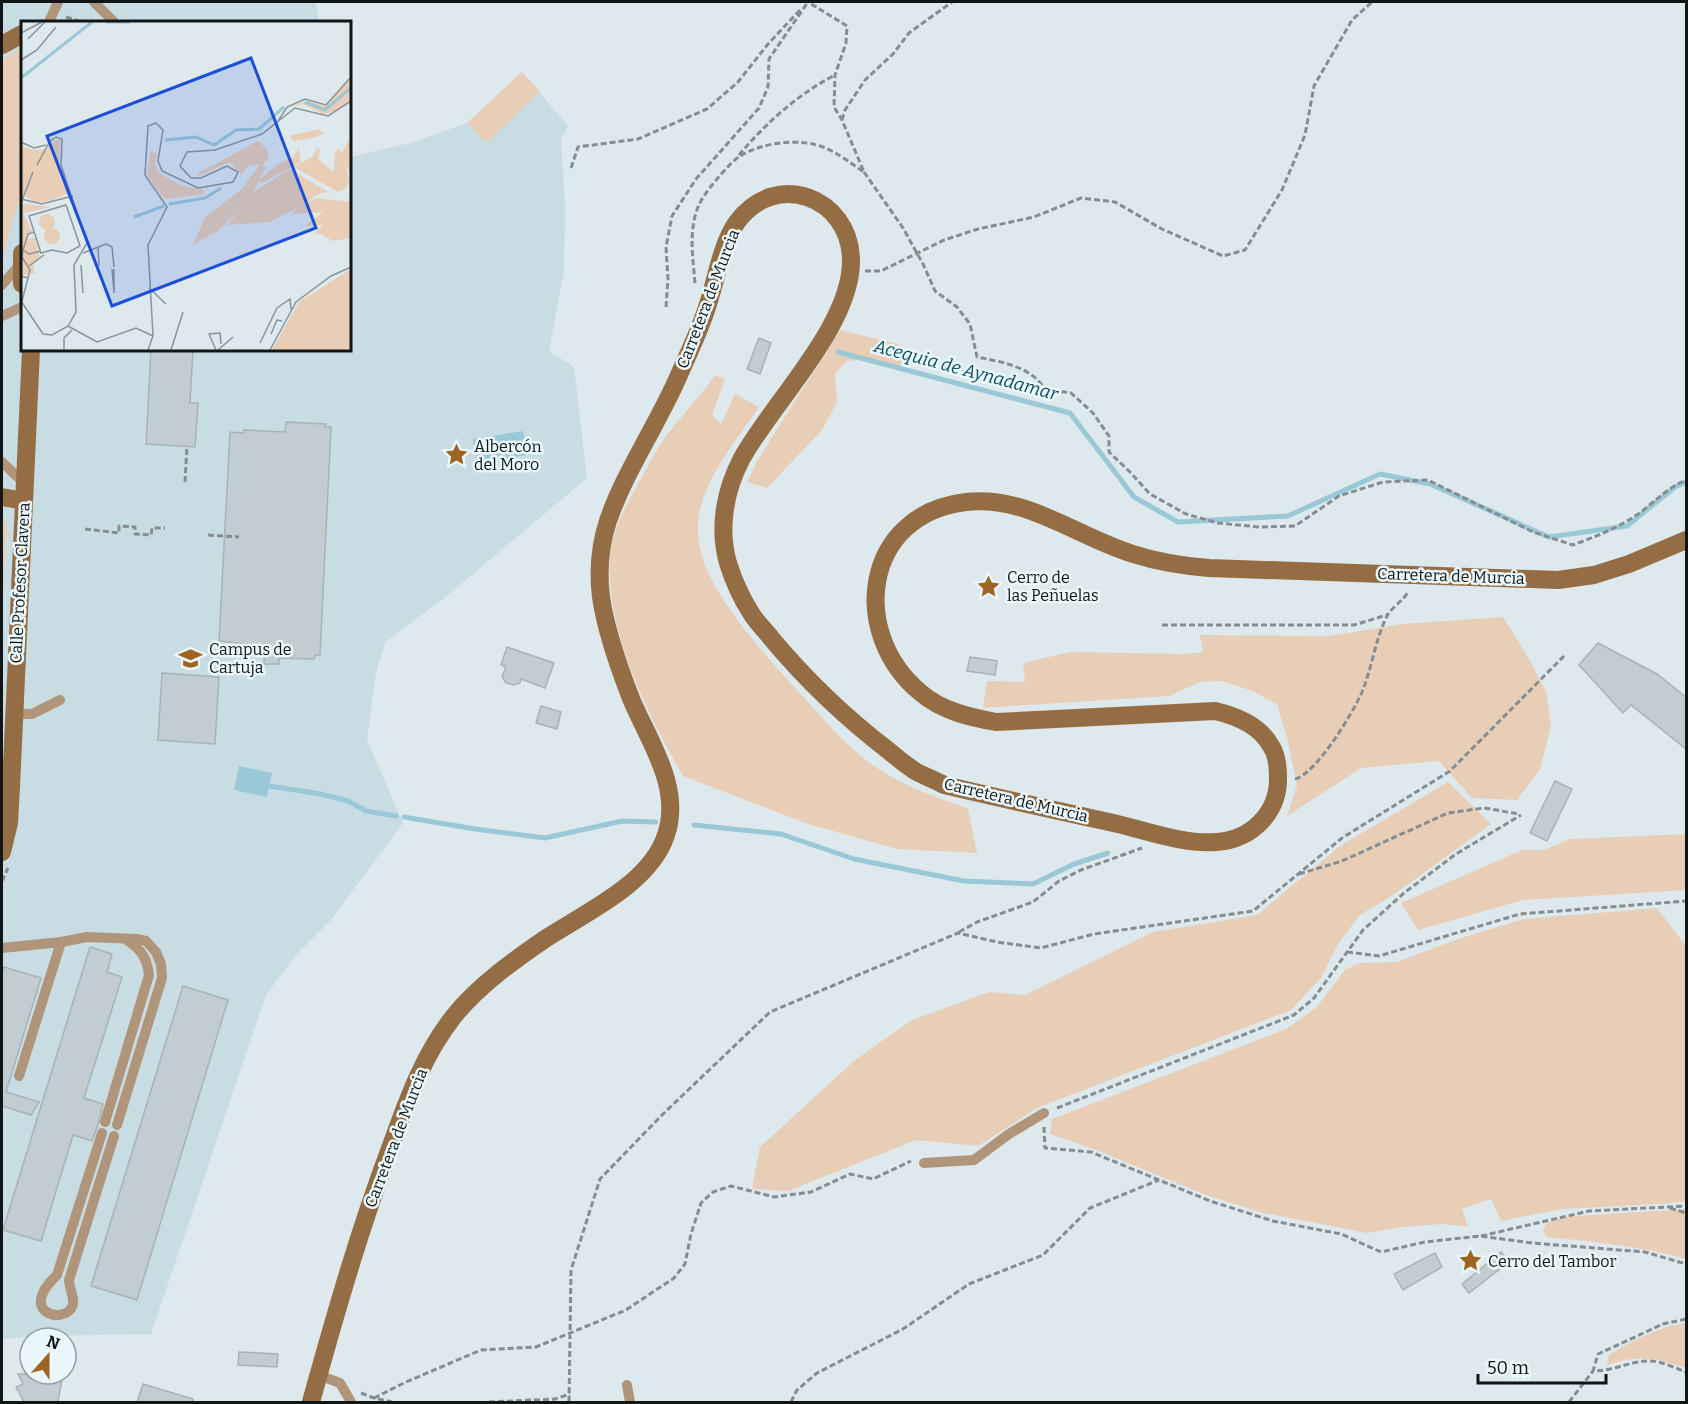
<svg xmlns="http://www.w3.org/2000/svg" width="1688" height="1404" font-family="Bitter,serif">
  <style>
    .built { fill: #c8dde3 }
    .green { fill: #e8ceb6 }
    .water { fill: #9ac8d6 }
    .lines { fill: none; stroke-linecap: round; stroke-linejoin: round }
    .stream { stroke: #9ac8d6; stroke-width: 5 }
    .building { fill: #c1cdd1; stroke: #a7b3b7; stroke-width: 1.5 }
    .path { stroke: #858d90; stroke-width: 3; stroke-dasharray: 6 3; stroke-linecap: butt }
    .lane { stroke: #b1957a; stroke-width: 10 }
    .secondary { stroke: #956d44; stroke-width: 18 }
    .labels { text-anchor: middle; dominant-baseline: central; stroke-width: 5; stroke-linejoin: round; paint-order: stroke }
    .street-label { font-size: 16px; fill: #111516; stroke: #eaf7fb }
    .poi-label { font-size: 16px; fill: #111516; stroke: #eaf7fb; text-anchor: start }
    .water-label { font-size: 18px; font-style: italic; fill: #0a4d5c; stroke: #eaf7fb }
    .inset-river { fill: none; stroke: #9ac8d6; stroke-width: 3 }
    .inset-road { fill: none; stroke: #8b9497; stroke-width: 1.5 }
    .view { fill: #1d4ed8; fill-opacity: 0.15; stroke: #1d4ed8; stroke-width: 3 }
    .inset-edge { fill: none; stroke: #111516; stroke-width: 3 }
  </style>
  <rect width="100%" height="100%" fill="#dde9ed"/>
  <path class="built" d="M2 2H316L319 22H22V350H350V157L410 143 467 123 522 72 568 126 561 139 565 206 564 271 549 351 574 367 587 478 442 600 385 642 376 673 367 740 403 823 329 922 295 956 266 995 151 1334 44 1336 2 1339Z"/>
  <path class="green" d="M22 47V195L13 218 2 260V60Z
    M522 72 540 91 486 143 467 123Z
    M840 330 898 344 904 363 898 367 871 359 846 361 835 374 837 402 822 430 767 488 747 482 757 461Z
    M715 375 725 379 712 415 721 424 735 394 759 407C737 439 700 484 698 523 697 540 701 557 708 572 728 616 775 666 808 702 829 725 851 751 877 768 905 787 937 797 968 809L977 853 897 849 808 824 683 776C648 714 605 631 610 558 612 525 633 494 648 466 653 457 658 447 664 439 680 417 700 397 715 375Z
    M2 517 7 523 2 618Z
    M1503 617 1529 659 1546 691 1551 726 1540 769 1517 800 1472 798 1439 761 1361 768 1287 816 1297 785 1287 738 1277 704 1250 690 1221 681 1200 682 1169 696 983 708 987 681 1025 682 1023 663 1070 652 1186 654 1203 652 1200 635 1329 636 1402 624Z
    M1448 782 1491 824 1393 895 1360 915 1338 944 1321 978 1291 1010 1037 1108 978 1146 916 1140 788 1191 752 1189 760 1147 855 1060 912 1020 989 992 1025 995 1153 932 1257 915 1340 846Z
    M1686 834V890L1523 900 1418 930 1401 903 1522 850H1544L1570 839Z
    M1657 908 1686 946V1201L1659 1204 1562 1209 1501 1221 1491 1199 1462 1209 1468 1227 1442 1224 1403 1227 1367 1233 1263 1213 1206 1195 1096 1150 1050 1134 1052 1119 1286 1029 1316 1008 1345 970 1359 963 1397 962 1461 938 1524 919Z
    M1686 1209V1259C1641 1246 1595 1242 1547 1237L1543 1231 1546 1224 1562 1217Z
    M1686 1323V1368C1657 1358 1638 1354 1608 1365L1607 1363 1609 1355C1631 1341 1660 1326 1686 1323Z"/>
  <path class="water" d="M523 431 527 455 477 463 473 439Z
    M239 766 272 773 267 797 234 790Z"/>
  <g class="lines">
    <path class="stream" d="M838 352 1070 413 1134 497 1178 522 1288 516 1380 474 1430 484 1549 537 1627 526 1675 487 1686 482
      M269 786 321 794 348 801 366 811 396 816
      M404 817 475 829 545 838 622 821 656 822
      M694 825 781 834 854 859 964 881 1033 884 1074 864 1108 853"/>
  </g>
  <path class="building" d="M759 338 771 343 760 374 747 369Z
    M151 350H193L190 403H198L195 447 146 444Z
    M286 422 326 424 325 427H331L320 655H315L314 659 279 658V664H264L265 646 219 641 230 432 244 433V430L285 432Z
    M1598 643 1657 674 1686 697V749L1631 705 1623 713 1579 665Z
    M507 647 554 663 545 688 521 679 520 683 514 685 506 683 502 677 506 667 501 665Z
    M970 657 997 661 995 675 967 671Z
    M162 673 219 677 215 744 158 740Z
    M541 706 561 712 557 729 536 723Z
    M1555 781 1572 789 1547 841 1530 833Z
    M90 947 112 954 107 972 122 977 84 1098 103 1104 98 1125 92 1141 73 1135 41 1241 3 1230Z
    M4 967 41 978 6 1092 39 1102 31 1115 2 1106V974Z
    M183 986 228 1000 137 1300 91 1286Z
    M1501 1252 1509 1262 1469 1293 1462 1284Z
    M1435 1253 1442 1267 1403 1290 1394 1274Z
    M239 1352 278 1354 277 1367 238 1365Z
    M18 1374H63L58 1402H24L16 1387 23 1384Z
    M143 1384 193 1399V1402H137Z"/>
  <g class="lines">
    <path class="path" d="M66 17 82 22
      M842 120 845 110 865 80 893 54 909 33 952 2
      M739 155C765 124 798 94 835 75
      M571 168 578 147 638 139 707 109 738 82 768 44 800 10
      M864 172 903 228 923 264 935 291 957 307 970 324 977 357C1002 362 1030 366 1045 389L1071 393 1093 413 1109 436V452L1130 472 1150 494 1186 514 1218 523 1259 527 1295 526 1339 496 1383 482 1428 480 1533 532 1573 545C1597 536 1620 527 1641 512 1656 500 1668 488 1686 480
      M865 271H881L944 240 978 229 1034 217 1081 198 1115 202 1162 229 1223 256 1245 250 1282 190 1305 135 1314 86 1352 20 1372 2
      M695 283C693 258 688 229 699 205 703 194 730 162 740 156 762 143 795 138 820 146 836 151 850 163 864 172L842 120 834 107 835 75 846 43 847 26 808 2
      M666 307 668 279 666 247 672 216 696 179 759 108 768 87 769 59 808 2
      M185 482 187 446
      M85 529 119 533V526L135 527V534L151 535 152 528H165
      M208 535 239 537
      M1162 625H1354L1387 615
      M1295 779C1316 774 1353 713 1362 692 1372 668 1375 640 1387 616 1392 607 1403 601 1408 592
      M1299 874 1342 861 1448 813 1484 808 1519 814
      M2 881 8 868
      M959 932 977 922 1033 902 1059 881 1081 870 1142 848
      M1347 952 1379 956 1520 914 1686 901
      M1057 1108 1294 1015 1314 998 1363 930 1404 893 1456 854 1521 815
      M1044 1127 1045 1148 1091 1152 1210 1201 1273 1221 1341 1234 1381 1252 1425 1242 1480 1236 1532 1243 1645 1252 1686 1264
      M1670 1208 1686 1213
      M1481 1236 1589 1211 1686 1206
      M1686 1319 1663 1324 1598 1354 1593 1371C1614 1371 1629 1361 1650 1361 1661 1361 1675 1368 1686 1372
      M361 1393 374 1398 392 1402
      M374 1398 406 1382 481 1350 536 1347 626 1310 674 1278 685 1264 691 1234 701 1203 713 1192 731 1186 774 1197 811 1192 850 1174 873 1179 911 1161
      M489 1402 555 1399 570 1394
      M569 1402 571 1270 600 1179 663 1114 770 1012 958 933 997 942 1041 948 1094 934 1253 911 1342 838 1450 771 1564 656
      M791 1402 797 1390 817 1373 903 1329 969 1284 1043 1255 1090 1208 1159 1180
      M1569 1402 1593 1371"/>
    <path class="lane" d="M94 2 114 22
      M49 22 58 2
      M2 285 21 263
      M2 316 22 307
      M2 462 25 484
      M14 714H32L60 700
      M2 948 61 942 87 937 137 939 146 941 156 952 161 964 162 978 117 1125
      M19 1076 61 942
      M105 1122 149 975C147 957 140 948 125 939
      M102 1133 57 1275C17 1312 63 1325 72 1307 76 1299 69 1289 69 1280L114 1136
      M924 1163 974 1160 1009 1134 1044 1113
      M318 1375 340 1383 351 1402
      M627 1385 630 1402"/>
    <path class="secondary" d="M2 45 22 34
      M22 253V284
      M2 497 24 501
      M2 852 9 823 11 787 31 350
      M311 1402C335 1315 360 1228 392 1143 408 1098 424 1054 454 1016 478 986 513 961 545 939 586 912 650 884 666 835 682 788 650 743 632 701 619 668 606 632 601 597 598 572 600 545 608 521 625 471 658 424 679 375 689 352 701 328 708 304 717 277 721 245 737 222 776 169 850 197 851 260 852 325 773 402 742 458 725 490 718 528 728 563 733 579 742 599 751 613 756 622 765 630 771 638 806 680 846 718 889 751 897 758 906 765 915 771 924 776 935 780 944 785 999 798 1054 810 1109 822 1142 829 1183 845 1216 842 1251 840 1279 813 1278 777 1278 767 1277 755 1271 746 1260 726 1237 716 1215 711L996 722C969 717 942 711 921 693 848 633 863 514 966 502 1027 495 1077 537 1133 554 1158 562 1183 566 1209 568L1558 580 1594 575 1629 564 1686 540"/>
  </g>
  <defs>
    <symbol id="sight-bare" viewBox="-9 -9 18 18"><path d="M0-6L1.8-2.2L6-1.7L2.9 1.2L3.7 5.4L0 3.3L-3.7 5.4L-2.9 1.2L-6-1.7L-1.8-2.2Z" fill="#9e6522" stroke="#eaf7fb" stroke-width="2.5" paint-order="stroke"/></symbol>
    <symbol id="university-bare" viewBox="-9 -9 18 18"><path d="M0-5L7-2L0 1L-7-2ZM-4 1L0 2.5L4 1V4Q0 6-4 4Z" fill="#9e6522" stroke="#eaf7fb" stroke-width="2.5" paint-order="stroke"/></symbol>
  </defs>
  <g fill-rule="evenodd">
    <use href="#sight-bare" x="440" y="438" width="33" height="33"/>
    <use href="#sight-bare" x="972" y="570" width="33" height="33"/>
    <use href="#university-bare" x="174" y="642" width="33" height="33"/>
    <use href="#sight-bare" x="1454" y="1244" width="33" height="33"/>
  </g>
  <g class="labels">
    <g class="street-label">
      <text transform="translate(708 299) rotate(-69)">Carretera de Murcia</text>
      <text transform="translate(1451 576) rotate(2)">Carretera de Murcia</text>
      <text transform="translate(20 583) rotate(-87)">Calle Profesor Clavera</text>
      <text transform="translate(1016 800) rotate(13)">Carretera de Murcia</text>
      <text transform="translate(396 1138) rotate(-69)">Carretera de Murcia</text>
    </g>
    <g class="poi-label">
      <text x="474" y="446">Albercón<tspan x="474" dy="18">del Moro</tspan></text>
      <text x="1007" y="577">Cerro de<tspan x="1007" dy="18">las Peñuelas</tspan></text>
      <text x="209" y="649">Campus de<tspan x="209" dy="18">Cartuja</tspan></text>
      <text x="1488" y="1261">Cerro del Tambor</text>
    </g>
    <g class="water-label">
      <text transform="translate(966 370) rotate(15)">Acequia de Aynadamar</text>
    </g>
  </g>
  <g transform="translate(21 21)">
    <rect width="330" height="330" fill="#dde9ed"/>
    <path d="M330 57V78L316 90 302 93 282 83 266 87 288 79 303 85ZM298 108 303 113 288 118 273 120 268 115ZM330 116V155L320 133ZM33 119H39L38 153 47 172 28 181H14L1 174 0 125 13 129 26 128ZM237 120 245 127 248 137 241 144 245 146 229 178 198 209 172 224 184 196 221 168 239 143 227 145 220 154 209 141 178 155 177 152ZM278 127 280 141 241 162 237 160 255 144 271 137ZM296 127 299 128 297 138 313 151 314 130 319 128 329 160 324 168 317 171 273 146 291 136ZM130 128 133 133 137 130 134 143 138 152 161 165 181 168 184 173 145 178 139 173 126 154ZM269 148 307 171 297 173 283 184 296 177 330 181V217L312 220 297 212 292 214 302 204 284 205 302 191 270 193 276 187 249 201 206 204 235 169ZM4 183 30 186 2 192 11 210 6 218 14 217 19 237 12 244 14 253 0 254V185ZM18 201a8 8 0 1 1 16 0a8 8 0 1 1-16 0ZM23 215a8 8 0 1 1 16 0a8 8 0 1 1-16 0ZM330 248V329H251L278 281Z" fill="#e8ceb6"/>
    <path class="inset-river" d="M85 1H109M0 57 71 1M284 81 304 89 330 67M144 119 175 116 193 124 215 109 238 108 263 86M148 183 184 177 200 167M113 196 143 185"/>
    <path class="inset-road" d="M0 12 21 1M7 18 24 1M0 39 16 29 35 6M257 100 266 86 284 78 305 84 330 56M0 121 13 127 25 124M0 178 21 183 52 175M0 182 12 151M45 184 59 225 46 232 31 229 20 232 8 195ZM13 211 7 213 2 229 8 233 20 230M85 223 91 226 93 246M77 227 78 245M2 229 1 236 9 249 7 257M62 232 85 223M60 244 62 272M8 245 23 234M91 248 93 272V248M0 255 7 257 1 280M128 267 145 283M0 280 22 313 31 314 47 305 55 291 53 244 66 222 40 144 41 118 35 116 29 120 16 144M47 305 76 321 115 307 132 315M250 313 256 299 261 300M239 322 256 287 269 278 270 288M43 329V317L51 309M127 329 132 315 127 224 146 186 124 154 127 105 135 102 142 109 137 140 141 150 177 167 212 161 217 151 206 145 180 157H170L159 145 166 131 194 129 241 113 274 87 307 95 330 80M150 329 162 291M195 329 188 313 199 312 200 323M197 329 212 316M249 329 275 281 310 255 330 246"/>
    <path class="view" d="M230 37 295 207 91 285 26 115Z"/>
    <rect width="330" height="330" class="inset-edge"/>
  </g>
  <rect width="1688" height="1404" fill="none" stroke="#111516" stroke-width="6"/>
  <g transform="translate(48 1356) rotate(21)"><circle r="28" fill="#eaf7fb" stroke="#939d9f" stroke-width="1.5"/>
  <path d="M0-4.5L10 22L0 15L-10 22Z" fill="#9e6522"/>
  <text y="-9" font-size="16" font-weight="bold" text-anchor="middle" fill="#111516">N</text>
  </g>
  <path d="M1478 1374v9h128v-9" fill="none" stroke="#111516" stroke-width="3"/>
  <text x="1487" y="1374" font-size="18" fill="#111516" stroke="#eaf7fb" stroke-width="4.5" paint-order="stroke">50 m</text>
</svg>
